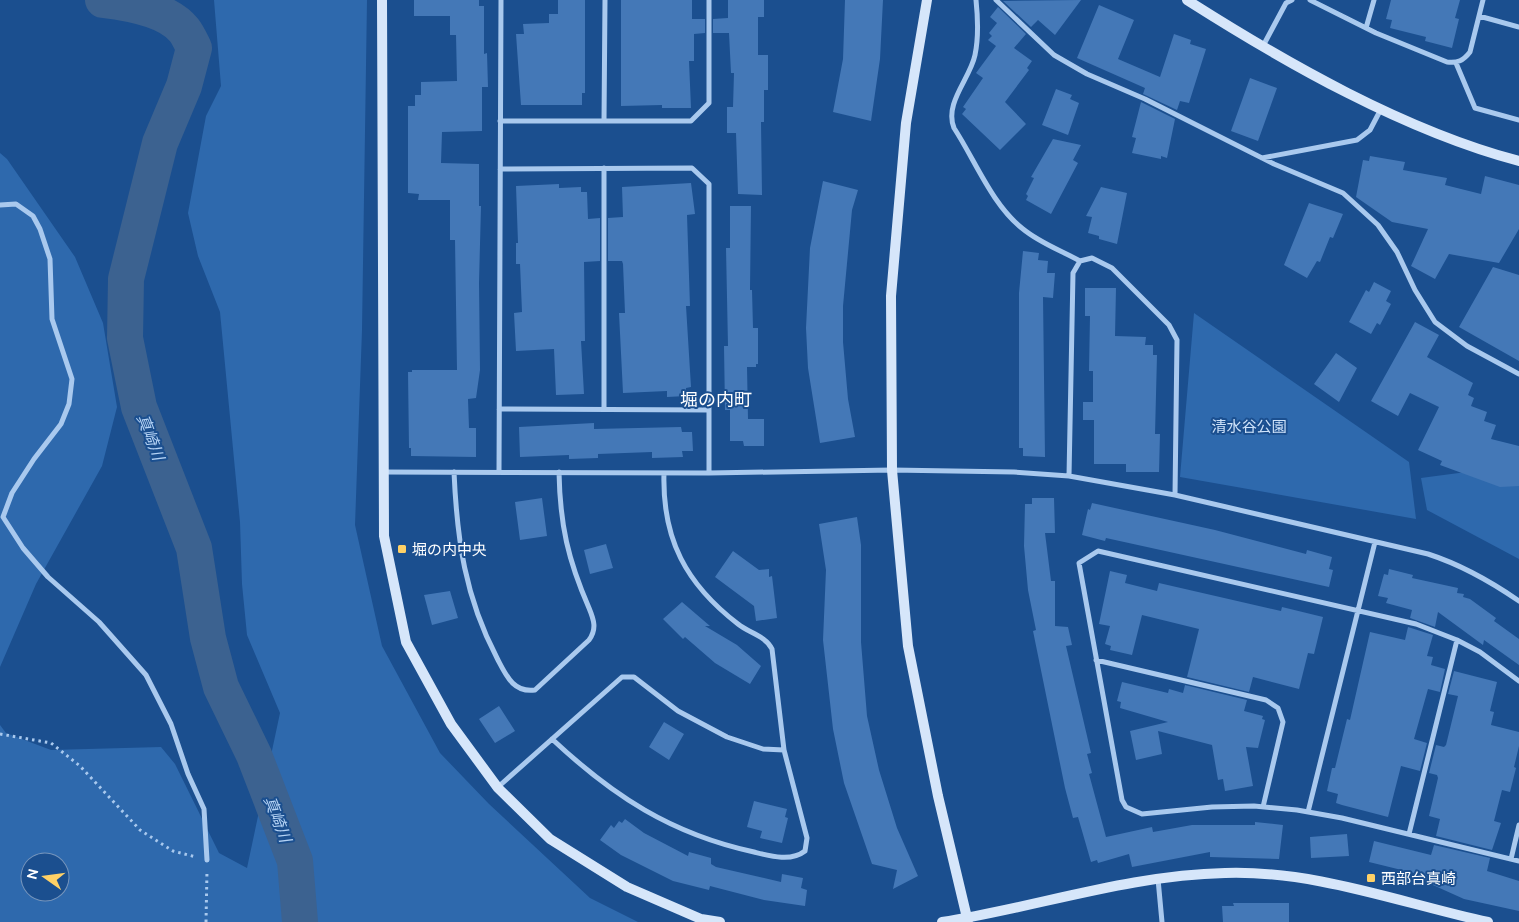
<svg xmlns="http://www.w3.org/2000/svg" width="1519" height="922" font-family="Ubuntu,'Noto Sans JP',sans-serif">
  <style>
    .green { fill: #2e69ad; fill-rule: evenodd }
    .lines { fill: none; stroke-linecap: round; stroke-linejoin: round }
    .river { stroke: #3c6290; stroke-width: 36 }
    .building { fill: #4478b7 }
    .path { stroke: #a9c9ee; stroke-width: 3; stroke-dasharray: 2.5 4; stroke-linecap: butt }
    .street { stroke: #a9c9ee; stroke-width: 5 }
    .secondary { stroke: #d6e6fa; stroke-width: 10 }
    .poi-dot { fill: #ffd166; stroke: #1b4f8f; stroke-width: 2 }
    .labels { text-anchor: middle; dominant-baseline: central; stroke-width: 4; stroke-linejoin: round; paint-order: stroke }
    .park-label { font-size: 15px; fill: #cfe3fa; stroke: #1b4f8f }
    .poi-label { font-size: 15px; fill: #fff; stroke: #1b4f8f; text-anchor: start }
    .water-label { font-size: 16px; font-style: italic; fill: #b5d3f5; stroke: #1b4f8f }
    .quarter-label { font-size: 18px; fill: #fff; stroke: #1b4f8f }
  </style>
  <rect width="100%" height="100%" fill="#1b4f8f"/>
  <path class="green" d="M214 0H367L362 330 355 525 382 646 440 753 489 804 590 898 638 922H0V725L6 733 51 750 161 747 175 764 219 853 247 868 280 713 247 635 242 584 240 522 220 312 198 256 188 213 206 116 221 86ZM30 862H60V892H30Z
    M0 153 7 159 75 257 103 323 117 407 102 466 36 584 0 667Z
    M1194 313 1409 462 1416 519 1180 477Z
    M1519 465V559L1427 510 1421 478Z"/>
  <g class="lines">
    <path class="river" d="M103 0C128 3 167 9 184 30 188 35 191 42 194 48L184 86 160 143 126 279 125 338 139 407 194 548 208 638 221 687 254 755 295 861 300 922"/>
  </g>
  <path class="building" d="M414 0H479V6H484V54L487 53 488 87H482V131L442 132 441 163 479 164V206H481L479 283 480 370 476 398 468 399 469 428H476V457L411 456V448H409L408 372H412V370H457L455 240H450V200H418L419 194 408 193V106H415V95H421V82L457 81 456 35H450V16H414Z
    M558 0H585V93H582V105H521L516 34H524L523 24 549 23V14H558Z
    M621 0H692V19H705V33L694 34V61H689L691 108H662V105L621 106Z
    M728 0H764V17H758V55H768V90H764V122H761L762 195 738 194 736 133H727V107H733L734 73H731L729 33H713V19L728 18Z
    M845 0H883L880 59 871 121 833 112 843 59Z
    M1081 0 1055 35 1038 20 1031 27 1003 1Z
    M1391 0H1460L1455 18 1459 19 1452 48 1425 41 1426 37 1390 28 1392 20 1386 19Z
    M1099 5 1134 20 1118 59 1160 77 1174 34 1191 40 1190 44 1206 49 1189 103 1180 101 1177 110 1143 94 1145 88 1077 58Z
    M998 7 1026 34 1014 48 1032 61 1027 68 1029 70 1005 102 1026 124 1000 150 962 114 966 109 963 107 983 78 976 73 996 46 988 40 992 36 989 33 997 23 990 17Z
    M1250 78 1277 88 1258 141 1231 131Z
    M1056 89 1072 95 1070 99 1079 103 1068 135 1042 125Z
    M1141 102 1175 119 1167 158 1161 156V159L1132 153 1136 138 1132 137Z
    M1053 139 1081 145 1073 160 1078 163 1051 214 1026 200 1028 196 1026 194 1034 178 1031 177Z
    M1370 156 1405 162 1403 170 1447 178 1445 185 1481 194 1485 176 1519 185V229L1499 263 1449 254 1435 279 1411 266 1428 229 1392 222 1356 197 1363 160 1369 161Z
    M823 181 858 190 852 210 843 306V342L848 399 855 437 820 443 808 368 806 328 810 248Z
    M691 183 695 214 687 215 690 306H686L691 387 686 388V396L667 397V391L623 393 619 313H625L623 264 622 261H608V218L623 217 622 187Z
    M559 184V188L581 187V192H587L588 219 600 218V261L584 262 585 341H581L584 394 556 395 554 349 516 351 514 313 522 312 520 264H516V243H518L516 186Z
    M1101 187 1127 193 1117 244 1099 239V236L1088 233 1092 217 1086 216Z
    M1309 203 1343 214 1333 238 1330 237 1320 262 1317 261 1307 278 1284 265Z
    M730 206H751L750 290H752L753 328H758V364H756V367H747L748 419H764V446H744L743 441H730V410H725L724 346H728L726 248H730Z
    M1023 251 1039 253 1038 260 1048 261 1047 273H1055L1053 298 1043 297 1045 457 1023 456V448H1019V293Z
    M1493 267 1519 275V361L1459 327Z
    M1374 282 1391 291 1386 301 1391 304 1380 325 1377 323 1371 334 1349 322 1366 290 1369 292Z
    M1085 288H1116L1115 336 1146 337 1145 345H1153V355H1157L1155 434H1160L1159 472H1126V464H1094V420H1083V402H1093V371H1089L1090 316H1085Z
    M1415 322 1439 335 1427 357 1473 383 1468 395 1474 398 1471 406 1487 412 1484 421 1496 425 1491 439 1519 446V486L1500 487 1440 465 1442 461 1418 450 1439 407 1410 393 1398 416 1371 401Z
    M1336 353 1357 368 1339 402 1314 384Z
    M594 423V429L681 427 682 432H692L693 451H682L683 457 652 458V452L598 454V458L569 459V455L520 457 519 427Z
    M542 498 547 536 520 540 515 502Z
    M1032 498H1054L1055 533H1045L1051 581H1055V626L1068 627 1072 645 1066 646 1091 753 1087 754 1092 773 1089 774 1106 837 1152 827 1153 832 1192 825H1255V822L1283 825 1279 859 1210 857V852L1132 867 1129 854 1098 863 1097 860 1091 862 1078 817 1073 818 1065 788 1033 631 1036 630 1028 590 1024 546 1025 504H1032Z
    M1092 503 1215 530 1306 554 1307 550 1332 557 1329 569 1333 570 1329 587 1106 538 1105 541 1082 535 1088 509 1090 510Z
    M857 517 861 545V642L867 716 879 770 897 828 918 876 893 889 897 870 872 864 844 783 833 729 823 640 826 570 819 524Z
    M606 544 613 568 590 574 584 550Z
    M733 551 759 570 769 569V577L772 576 777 618 756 621 754 606 715 577Z
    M1389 569 1413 575 1412 578 1458 588 1457 593 1464 594 1463 597 1470 599 1496 618 1494 621 1519 639V665L1484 640 1483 645 1438 612 1435 627 1410 618 1412 610 1386 603 1388 598 1378 596 1384 574 1388 575Z
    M1110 571 1127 575 1125 583 1157 591 1159 583 1281 611 1282 607 1323 617 1314 654 1308 653 1299 689 1253 677 1249 692 1187 677 1199 629 1142 615 1132 655 1110 650 1111 646 1105 644 1110 626 1099 624Z
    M450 591 458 618 432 625 424 595Z
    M682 602 710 626H705L737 645 761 666 750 684 715 663 685 637 683 639 663 619Z
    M1408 627 1433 635 1427 656 1433 657 1431 665 1445 669 1440 692 1428 689 1414 739 1427 743 1420 771 1401 766 1388 817 1342 805 1336 803 1338 794 1327 791 1332 768H1335L1347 719 1350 720 1370 632 1405 640Z
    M1454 671 1497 682 1490 711 1494 712 1491 725 1519 732V746L1514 767 1516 768 1510 792 1502 790 1494 821 1501 823 1492 850 1436 836 1440 819 1429 816 1438 778 1437 775 1429 773 1436 745 1444 747 1446 745 1458 696 1448 694Z
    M1122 682 1168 693 1169 689 1183 693 1185 685 1247 700 1244 711 1263 716 1262 719 1265 720 1258 748 1246 747 1253 786 1225 791 1223 779 1218 780 1212 745 1158 731 1162 754 1136 760 1130 731 1168 722 1120 708 1121 702 1117 701Z
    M499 706 515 731 495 743 479 719Z
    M664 722 684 734 669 760 649 747Z
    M754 801 787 809 785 817 788 818 782 843 760 838 762 831 747 827Z
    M625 819 644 833 688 856 689 852 711 858V864L716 867 781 882 782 874 803 878 801 888 807 890 805 906 764 900 710 886 709 890 673 881 621 855 600 840 611 825 614 828 619 821 622 823Z
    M1347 834 1349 856 1311 858 1310 837Z
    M1374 841 1431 855 1434 845 1490 858 1487 871 1519 881V911L1464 899 1424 881 1426 876 1369 862Z
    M1233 903H1289V922H1223L1222 906H1234Z"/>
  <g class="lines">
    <path class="path" d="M0 734 51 743 80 766 140 830 173 851 196 857
      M206 922 207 870"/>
    <path class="street" d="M976 0C978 19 979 36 975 55 970 79 944 103 954 128 975 160 992 205 1023 229 1040 243 1060 250 1080 261
      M996 0 1054 55 1087 74 1145 99 1274 164 1343 193 1378 225 1397 252 1415 290 1435 322 1467 346 1519 374
      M1310 0 1376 33 1447 62C1458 63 1463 61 1470 52L1483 0
      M1479 16 1519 27
      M1366 28 1374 0
      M1263 46 1286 3 1292 0
      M1456 63 1475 108 1519 120
      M500 121H691L709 103V0
      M604 121 605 0
      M1262 158 1357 140 1370 130 1381 109
      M500 169 692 168 709 184V473
      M0 205 16 204 33 216 40 229 50 259 52 319 72 379 69 404 61 424 34 459 12 493 3 517 23 548 48 577 99 622 146 675 171 724 188 774 204 809 207 860
      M499 409 709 410
      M604 409V168
      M383 472 709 473 892 470 1014 472 1069 476 1175 495 1428 554C1462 565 1490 581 1519 601
      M454 472C457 540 465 597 497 658 506 675 513 693 535 690L589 640C597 629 594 620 589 608 568 560 560 525 559 472
      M499 472 501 0
      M1069 476 1073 273 1080 261 1092 258 1112 268 1169 325 1177 340 1175 495
      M1096 660 1266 700 1278 708 1283 722 1263 807
      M1519 681 1480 652 1457 640 1416 624 1098 551 1079 563 1122 800 1126 807 1142 814 1212 807 1254 806 1297 810 1342 818 1519 861
      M552 739C613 796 671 834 754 852 770 856 791 862 805 851L807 838 784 750 772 649C766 636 749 633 738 624 686 584 662 539 664 473
      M498 787 622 677H634L678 711 727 737 763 749 784 750
      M1308 812 1375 542
      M1409 834 1457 640
      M1511 859 1519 825
      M1158 879 1162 922"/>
    <path class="secondary" d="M382 0 384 536 406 642 451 724 498 788 550 839 627 887 701 919 720 922
      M927 0 906 123 891 296 892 470 908 646 938 796 968 922
      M1187 0C1286 63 1405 131 1519 161
      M942 922C1037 907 1129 875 1225 873 1315 870 1401 903 1488 922"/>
  </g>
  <g class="poi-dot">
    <rect x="397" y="544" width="10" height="10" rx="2.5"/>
    <rect x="1366" y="873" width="10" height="10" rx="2.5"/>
  </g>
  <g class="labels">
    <g class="park-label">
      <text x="1249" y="426">清水谷公園</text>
    </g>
    <g class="poi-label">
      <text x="412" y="549">堀の内中央</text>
      <text x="1381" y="878">西部台真崎</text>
    </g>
    <g class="water-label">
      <text transform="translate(151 437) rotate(69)">真崎川</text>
      <text transform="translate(278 819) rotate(69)">真崎川</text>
    </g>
    <g class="quarter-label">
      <text x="716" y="399">堀の内町</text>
    </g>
  </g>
  <g transform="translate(45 877) rotate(284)"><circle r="24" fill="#1b4f8f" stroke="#7695bc"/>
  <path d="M0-4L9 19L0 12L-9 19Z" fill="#ffd166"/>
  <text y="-8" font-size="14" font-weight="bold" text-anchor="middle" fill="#ffffff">N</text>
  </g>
</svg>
